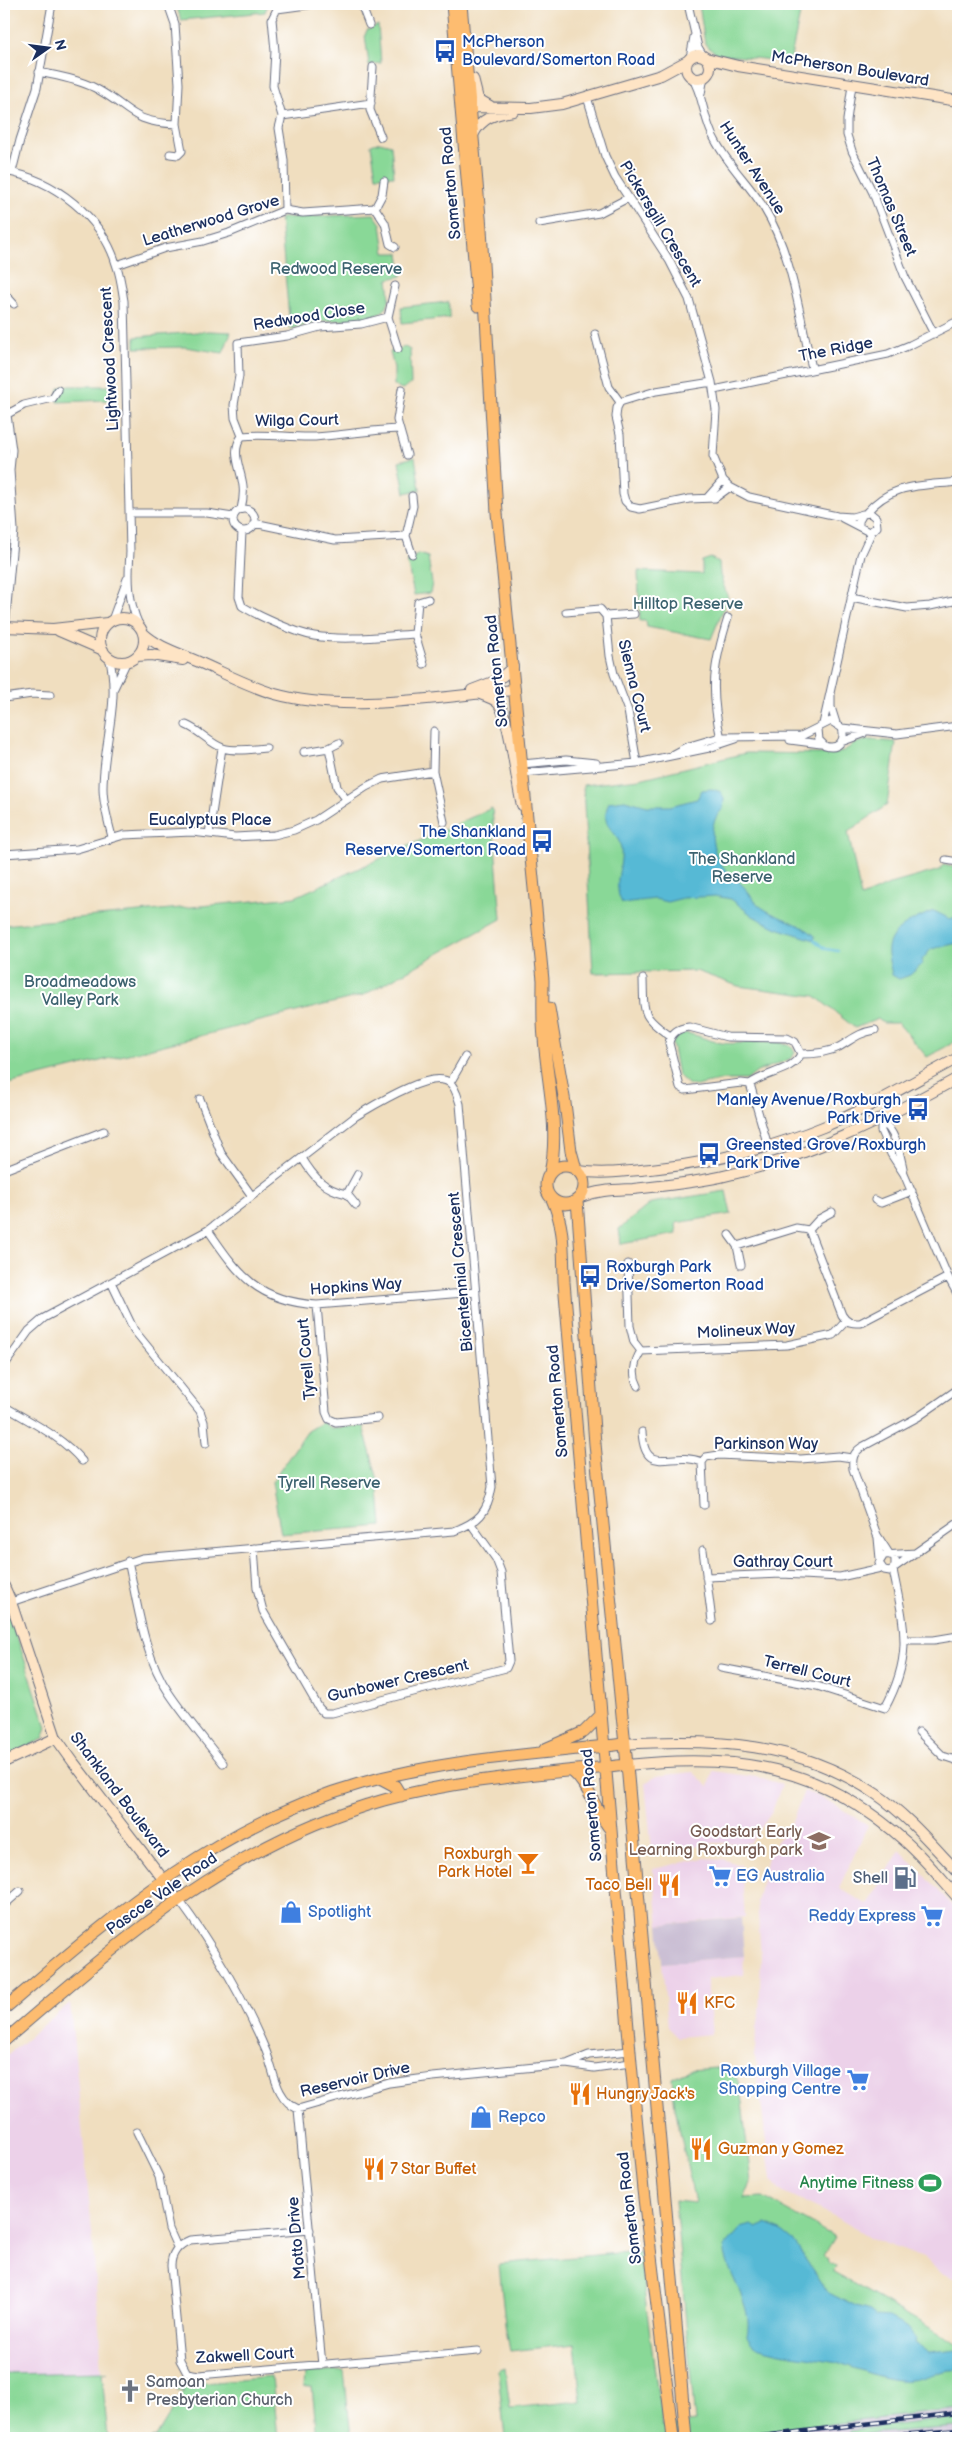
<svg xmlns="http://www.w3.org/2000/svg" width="962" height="2442" font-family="'Balsamiq Sans',sans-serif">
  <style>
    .built { fill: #ecd1e9 }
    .industrial { fill: #cbbfd4 }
    .green { fill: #89d897; stroke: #52847a }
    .water { fill: #56b9d5; stroke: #38749a }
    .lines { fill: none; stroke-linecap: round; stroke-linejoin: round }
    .stream { stroke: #56b9d5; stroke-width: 2.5 }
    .street-casing { stroke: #666c80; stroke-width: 9 }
    .secondary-casing { stroke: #666c80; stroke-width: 12 }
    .primary-casing { stroke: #666c80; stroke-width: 13 }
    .street { stroke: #fff; stroke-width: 7 }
    .secondary { stroke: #fee4c5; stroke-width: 10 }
    .primary { stroke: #fdbc6f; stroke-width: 11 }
    .rail-casing { stroke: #1b2f5e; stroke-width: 4.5 }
    .rail { stroke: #fff; stroke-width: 2.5; stroke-dasharray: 8; stroke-linecap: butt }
    .labels { text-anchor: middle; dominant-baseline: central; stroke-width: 4; stroke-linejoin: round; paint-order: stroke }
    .transit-label { font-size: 16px; fill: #164399; stroke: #fff; text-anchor: start }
    .street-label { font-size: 16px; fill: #1b2f5e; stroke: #fff }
    .park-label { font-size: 16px; fill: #3c626f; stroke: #fff }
    .education-label { font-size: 16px; fill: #785e54; stroke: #fff; text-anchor: end }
    .food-label { font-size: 16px; fill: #c56008; stroke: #fff; text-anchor: start }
    .shop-label { font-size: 16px; fill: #366cbe; stroke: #fff; text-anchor: start }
    .service-label { font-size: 16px; fill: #4e5e75; stroke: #fff; text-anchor: end }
    .leisure-label { font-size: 16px; fill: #27864d; stroke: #fff; text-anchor: end }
    .worship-label { font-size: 16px; fill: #5b616d; stroke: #fff; text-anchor: start }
  </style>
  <rect width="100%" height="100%" fill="#fff"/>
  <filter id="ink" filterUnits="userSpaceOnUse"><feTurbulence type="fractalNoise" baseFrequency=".02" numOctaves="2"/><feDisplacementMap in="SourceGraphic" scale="10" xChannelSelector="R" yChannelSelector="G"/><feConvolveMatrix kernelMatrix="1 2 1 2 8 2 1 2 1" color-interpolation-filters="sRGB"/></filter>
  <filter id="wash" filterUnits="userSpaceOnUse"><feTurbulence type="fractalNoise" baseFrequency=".0096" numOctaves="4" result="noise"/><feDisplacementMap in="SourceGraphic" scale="20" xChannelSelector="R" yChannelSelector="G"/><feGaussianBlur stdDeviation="1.12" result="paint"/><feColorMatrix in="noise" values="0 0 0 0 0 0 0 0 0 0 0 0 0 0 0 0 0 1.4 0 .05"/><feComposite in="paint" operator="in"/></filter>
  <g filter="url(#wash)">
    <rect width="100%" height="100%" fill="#f0debf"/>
    <path class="built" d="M713 1771 756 1777 782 1784 772 1812 750 1843H714L652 1852 645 1783 656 1776 693 1772 709 1787Z
      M804 1791 825 1799 868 1825 839 1888 868 1905 900 1850 958 1911V2279L939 2271 923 2258 871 2238 836 2217 779 2190 771 2179 755 2056 756 2027 759 2018 761 1956 757 1902 771 1844 774 1846 793 1819Z
      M703 1858 722 1859 741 1865 745 1917 659 1925 653 1869Z
      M744 1956 743 1975 707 1979 712 2034 678 2037 668 2027 662 1963Z
      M70 2003 93 2242 102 2372 4 2374V2058Z"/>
    <path class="industrial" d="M741 1918 744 1956 662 1963 659 1925Z
      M958 2409V2418L850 2430 851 2435 958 2427V2438H713Z"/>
    <path class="green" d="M206 4H268L265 12 181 20 176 5Z
      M699 4H802L790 62 717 54 705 44Z
      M378 25 381 63 369 65 365 35 367 30Z
      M380 142 391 145 394 176H376L371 145Z
      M374 214 381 224 385 253H399L402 276 388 279C389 290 392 300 385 309 375 322 336 320 320 321 310 323 300 327 290 329L280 218Z
      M448 302 450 318 402 323 401 307Z
      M209 331 231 332 223 353 185 347 135 348V337Z
      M405 347 410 350 411 384 402 389 394 385V368L390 352Z
      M64 386H110L111 400 58 402 59 388Z
      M415 457 420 490 405 493 399 461Z
      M419 554 428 557 432 583 430 593 414 595 407 561Z
      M711 558 719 563 720 575 728 598 711 639 647 627 646 621H640L638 571 702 574V561Z
      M872 740 896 742 887 805 848 832 861 897 894 883 940 870 943 865 958 868V1040L927 1057 898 1023H883L878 1019 855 1028 815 996 738 986 696 971 593 973 583 785 640 779 746 753 835 754C851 750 850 741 872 740Z
      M492 808 501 919 364 995 4 1085V925L295 897Z
      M684 1033C697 1034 708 1041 722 1043 740 1046 787 1033 795 1052L792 1058 757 1072 747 1080H724L696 1086 689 1085 678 1075 672 1043 678 1035Z
      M726 1191 731 1214 676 1223 677 1234 621 1244 619 1229 651 1203Z
      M322 1422 330 1428 363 1426 378 1480 382 1526 281 1534 272 1482 307 1431Z
      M4 1598 47 1727 43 1739 4 1757Z
      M729 2067 738 2081 742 2102 751 2183 744 2198 763 2197 835 2237 824 2255 829 2259 828 2262 836 2266 833 2272 958 2344V2409L713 2438H505L498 2371 505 2368 510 2408 581 2401 575 2344 510 2351 505 2324 499 2264 639 2251 662 2426 695 2422 675 2201 695 2203 675 2108 672 2078 690 2070Z
      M344 2370 351 2438H317L312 2387H304L305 2372Z
      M102 2372 107 2373 102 2374 108 2438H4V2374Z
      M272 2377 278 2438H152L156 2437 184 2391H177L181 2385Z
      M958 2418V2427L850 2435V2430Z"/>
    <path class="water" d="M712 789 721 792 724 799 723 809C706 823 711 851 724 868 730 875 738 880 744 887 750 894 753 901 761 907 778 919 800 922 815 936L814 940 777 928 753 916 731 899 715 896 683 898 667 902 655 899 622 903C612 884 623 868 621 849 618 827 598 830 609 802L625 800 647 806H670L697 799 702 790Z
      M934 911 950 919 958 916V943L931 949 922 960V964L910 975 899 979 892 975C891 969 889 962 888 955 885 930 915 919 934 911Z
      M766 2224 781 2230 792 2239 827 2292 856 2307 870 2311 876 2316 890 2317 901 2323 916 2339 915 2343 930 2353 958 2350V2370C937 2368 920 2383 899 2380 877 2378 857 2368 836 2362 810 2356 782 2356 757 2347 752 2345 750 2341 747 2336 754 2304 727 2277 724 2247L741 2228 752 2225 757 2228Z"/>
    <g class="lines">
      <path class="stream" d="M814 940 826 949 838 951"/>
    </g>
  </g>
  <g filter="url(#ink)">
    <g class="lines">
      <defs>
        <path id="street" d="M168 4 175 24 179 84 177 124 182 151 178 155 170 154
          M361 4 369 25
          M688 4 698 47 704 57
          M690 58 694 37
          M373 67 370 110 381 137
          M39 72C57 76 78 79 95 88 131 107 130 123 177 124
          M691 76C704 95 703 120 715 140 728 165 749 184 764 208 793 255 799 315 812 368
          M852 85 847 120V135L852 151 873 193 905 277 934 334
          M701 94 704 76
          M587 97 605 156 615 177 669 260 689 299 712 382 716 410 713 456 723 480 730 487 749 497 837 516 852 517 863 514
          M282 116 273 86 275 51 272 19 277 9 314 4
          M4 171C54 179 103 217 117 267 121 278 122 290 124 301L130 552C128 578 128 601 139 625
          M12 172 20 140 37 88 52 4
          M384 181 382 195 375 208 385 223 390 244 395 247
          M285 210 284 160 279 128 282 116 371 103
          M539 223 599 213 628 198
          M117 265 165 248 203 241 229 233 285 210 303 213 375 208
          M395 286 388 317 398 349
          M4 293 14 304
          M595 334 609 387 620 402
          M712 382 656 391 620 402 617 408 616 417 620 434 623 494 625 501 631 507 640 509 689 499 715 498 730 487
          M402 389 397 420 407 455
          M714 390 888 354 910 345 958 321
          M4 416 24 405 53 398 58 390
          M242 436 235 418 234 405 239 376 238 343 287 336 320 327 361 324 388 317
          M707 498 723 480
          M241 509C243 501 244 494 243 486 241 468 230 452 242 436 266 433 290 438 315 437 343 435 370 430 399 429
          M233 520a11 11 0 1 1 22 0a11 11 0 1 1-22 0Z
          M129 513H207L233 517
          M866 513C891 483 922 486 958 482
          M842 518 869 532 877 527 876 518 870 513 863 514 859 521V526
          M254 523 335 540 406 536
          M242 531 239 597 242 606C258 616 296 633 314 636 347 641 382 636 415 634
          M412 554 406 536 413 506 412 496
          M851 597 907 608 930 606 958 600
          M566 612 600 609 606 616 610 656 614 674 628 711 637 763
          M606 616 634 614
          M112 620 127 579
          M5 627 14 530 10 470 12 450 7 415
          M109 657C121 700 103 744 103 788 103 804 108 821 112 837
          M424 664 415 634 418 602 428 599
          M114 688 127 661
          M831 695V707L836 723
          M4 698 32 694 50 695
          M823 724 861 555 872 531
          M186 725C199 730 209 743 223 748 235 752 253 749 266 748
          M842 728 897 734 958 726
          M434 731 433 771 444 822
          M721 739C710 690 713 665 728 618
          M790 740 821 744
          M841 742 863 734
          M329 748 337 787 346 799
          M304 752 329 748 339 743
          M673 754 686 747 720 737 801 736 831 721 842 728C846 741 838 750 825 746L819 740 818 729
          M522 764 566 760 596 763
          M523 773 637 763 709 748 736 739
          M209 834 222 748
          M4 854 77 849 124 835 192 832 235 837 274 835 294 830 316 820 366 787 382 779 433 771
          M946 860 958 862
          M643 979C644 1013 641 1016 670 1036
          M689 1027 727 1037 787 1038 795 1042 801 1054C792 1072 765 1072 750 1084L741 1083 685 1090 680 1087 669 1043C671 1032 679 1028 689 1027Z
          M801 1054C814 1054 827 1053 839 1047 853 1039 858 1033 875 1030
          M450 1083 465 1057
          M750 1084 768 1146
          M200 1099 221 1153 252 1196
          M881 1120V1131L891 1154 904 1174 948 1277 958 1295
          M881 1120C896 1132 899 1150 903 1168
          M302 1158C313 1176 324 1190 347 1194
          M4 1170 104 1131
          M875 1200 881 1203 912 1191
          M356 1205 347 1194 358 1174
          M208 1230C239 1275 257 1301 317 1305L476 1292
          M809 1230 819 1219 832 1212
          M729 1235 737 1246 741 1265
          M737 1246 796 1228 809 1230 842 1315C847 1323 851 1323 860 1323L948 1277
          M628 1264 630 1326 634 1342 641 1351C634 1362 632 1375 638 1386
          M111 1282 134 1330 200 1411 204 1422 206 1443
          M317 1305 326 1412 329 1419 336 1422 378 1418
          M641 1351 787 1345 833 1335 846 1321
          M4 1366 29 1331 44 1318 208 1230 356 1116C373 1106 432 1068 450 1083 456 1088 458 1098 460 1104L492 1487C488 1513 478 1522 454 1531L142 1558 11 1602
          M4 1406C32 1423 61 1436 82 1461
          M642 1432C645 1479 671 1449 702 1462L706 1457 719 1455 801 1459 838 1456 852 1458
          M702 1462 704 1505
          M878 1538 880 1559
          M254 1548 257 1588 263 1611 319 1708 324 1713H332L506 1668 509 1661 501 1572 496 1559 471 1524
          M703 1550 712 1621
          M890 1555 877 1535 853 1469C852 1458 853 1453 862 1447L918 1417 958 1389
          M892 1555 895 1558V1567L890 1571 884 1570 879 1563 884 1555 916 1553
          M128 1561C138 1604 143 1655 169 1693 185 1717 205 1740 223 1763
          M895 1567 958 1523
          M706 1577 782 1574 840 1577 881 1568
          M905 1640H934L958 1636
          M721 1668 817 1686 885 1708C914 1655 904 1625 893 1570
          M919 1732 943 1756 958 1761
          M163 1879C204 1931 240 1990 266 2051 274 2071 276 2100 298 2109L389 2083 433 2077 566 2064 594 2068 631 2063
          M4 1905 20 1891
          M569 2063 589 2055 630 2051
          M298 2109 322 2365
          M137 2132 159 2177 169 2229 177 2247
          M310 2230 190 2240C178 2245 171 2253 171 2266L180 2360 187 2373 199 2375 478 2351"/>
        <path id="secondary" d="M686 67a12 12 0 1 1 24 0a12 12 0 1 1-24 0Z
          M706 58 738 66 958 101
          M473 79 478 99 490 106
          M464 107 531 108 562 104 661 75 687 61
          M473 135C482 117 495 114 513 111
          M100 640a22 22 0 1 1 44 0a22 22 0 1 1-44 0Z
          M4 627 53 629 107 623
          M59 631 103 650
          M144 634C159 648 182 654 201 663 226 674 250 687 275 694 346 714 442 696 515 690
          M137 656 151 655 183 660
          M472 690 498 680 513 667
          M480 694C487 697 493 698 498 703 510 717 516 783 522 805
          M579 1171C603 1175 627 1171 651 1169 709 1163 769 1149 823 1127 870 1108 914 1081 958 1058
          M581 1197C598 1190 615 1190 633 1189 662 1186 691 1183 720 1177 808 1158 880 1121 958 1078
          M4 1586 11 1602 56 1738 74 1763 163 1879
          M624 1744C714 1738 799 1742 876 1794 907 1815 932 1845 958 1872
          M4 1762 56 1738
          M627 1765C737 1753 821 1765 906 1842 925 1859 941 1879 958 1898"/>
        <path id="primary" d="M452 4 478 306
          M461 4 481 228 497 513 543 980C543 999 542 1019 544 1038 547 1082 560 1129 550 1173
          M549 1008 565 1103 571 1151 576 1169
          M546 1185a19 19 0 1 1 38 0a19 19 0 1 1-38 0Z
          M552 1199C565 1228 563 1251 564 1282L631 2063 643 2190 673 2438
          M577 1200 595 1444 627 1765 686 2438
          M545 1749 584 1732 601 1715
          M572 1771C591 1787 595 1812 611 1830
          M380 1778 395 1786 401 1796
          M4 2009C115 1914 217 1824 362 1783 448 1759 537 1754 624 1744
          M4 2041C122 1940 230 1843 384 1800 463 1778 545 1774 627 1765"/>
      </defs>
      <use href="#street" class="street-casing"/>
      <use href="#secondary" class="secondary-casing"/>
      <use href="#primary" class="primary-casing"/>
      <use href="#street" class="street"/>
      <use href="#secondary" class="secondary"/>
      <use href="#primary" class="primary"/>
      <defs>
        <path id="rail" d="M745 2438 958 2413
          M863 2438 958 2430"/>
      </defs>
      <use href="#rail" class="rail-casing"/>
      <use href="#rail" class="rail"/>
    </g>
  </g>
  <defs>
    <symbol id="bus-bare" viewBox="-9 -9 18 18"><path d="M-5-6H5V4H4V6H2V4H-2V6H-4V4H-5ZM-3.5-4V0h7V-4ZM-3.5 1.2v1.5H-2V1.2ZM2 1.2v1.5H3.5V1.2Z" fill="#1a4fb4" stroke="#fff" stroke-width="2.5" paint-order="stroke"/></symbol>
    <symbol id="school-bare" viewBox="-9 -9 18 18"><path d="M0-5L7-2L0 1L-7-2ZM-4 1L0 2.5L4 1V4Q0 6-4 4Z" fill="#8d6e63" stroke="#fff" stroke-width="2.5" paint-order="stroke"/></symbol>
    <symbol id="bar-bare" viewBox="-9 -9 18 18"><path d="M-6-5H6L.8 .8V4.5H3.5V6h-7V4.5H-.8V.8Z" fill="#e8710a" stroke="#fff" stroke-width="2.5" paint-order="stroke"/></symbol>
    <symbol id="supermarket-bare" viewBox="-9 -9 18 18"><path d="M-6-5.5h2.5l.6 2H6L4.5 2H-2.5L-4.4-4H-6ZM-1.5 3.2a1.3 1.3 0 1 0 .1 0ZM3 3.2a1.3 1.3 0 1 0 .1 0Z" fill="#3f7fe0" stroke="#fff" stroke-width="2.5" paint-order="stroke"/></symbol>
    <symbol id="fuel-bare" viewBox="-9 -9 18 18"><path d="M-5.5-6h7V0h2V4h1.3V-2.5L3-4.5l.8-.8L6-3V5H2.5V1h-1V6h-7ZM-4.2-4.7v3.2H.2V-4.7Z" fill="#5c6f8a" stroke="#fff" stroke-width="2.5" paint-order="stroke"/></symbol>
    <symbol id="restaurant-bare" viewBox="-9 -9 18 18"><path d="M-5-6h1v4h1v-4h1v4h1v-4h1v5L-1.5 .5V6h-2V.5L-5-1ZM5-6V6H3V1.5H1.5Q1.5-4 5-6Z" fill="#e8710a" stroke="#fff" stroke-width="2.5" paint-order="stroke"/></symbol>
    <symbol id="shop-bare" viewBox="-9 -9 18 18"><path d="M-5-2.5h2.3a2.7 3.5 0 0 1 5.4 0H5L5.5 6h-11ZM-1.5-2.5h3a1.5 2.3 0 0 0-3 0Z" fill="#3f7fe0" stroke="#fff" stroke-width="2.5" paint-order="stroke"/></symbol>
    <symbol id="stadium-bare" viewBox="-9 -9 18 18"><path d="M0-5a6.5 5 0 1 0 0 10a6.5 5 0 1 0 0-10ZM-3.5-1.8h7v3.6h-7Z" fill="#2e9e5b" stroke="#fff" stroke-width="2.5" paint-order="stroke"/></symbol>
    <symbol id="church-bare" viewBox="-9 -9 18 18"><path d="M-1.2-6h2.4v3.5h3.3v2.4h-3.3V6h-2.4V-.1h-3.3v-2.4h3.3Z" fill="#6b7280" stroke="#fff" stroke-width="2.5" paint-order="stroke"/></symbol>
  </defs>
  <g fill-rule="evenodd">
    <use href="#bus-bare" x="429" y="35" width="32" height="32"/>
    <use href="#bus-bare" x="526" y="825" width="32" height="32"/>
    <use href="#bus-bare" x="902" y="1093" width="32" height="32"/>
    <use href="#bus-bare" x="693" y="1138" width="32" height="32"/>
    <use href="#bus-bare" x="574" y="1260" width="32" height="32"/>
    <use href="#school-bare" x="803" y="1825" width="32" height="32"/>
    <use href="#bar-bare" x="512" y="1847" width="32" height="32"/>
    <use href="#supermarket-bare" x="704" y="1860" width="32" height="32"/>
    <use href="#fuel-bare" x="889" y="1862" width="32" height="32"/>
    <use href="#restaurant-bare" x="653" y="1869" width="32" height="32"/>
    <use href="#shop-bare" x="275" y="1896" width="32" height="32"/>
    <use href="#supermarket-bare" x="916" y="1900" width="32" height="32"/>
    <use href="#restaurant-bare" x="671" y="1987" width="32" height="32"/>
    <use href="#supermarket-bare" x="842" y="2064" width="32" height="32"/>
    <use href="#restaurant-bare" x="564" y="2078" width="32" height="32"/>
    <use href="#shop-bare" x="465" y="2101" width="32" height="32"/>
    <use href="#restaurant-bare" x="685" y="2133" width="32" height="32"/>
    <use href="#restaurant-bare" x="358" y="2153" width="32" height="32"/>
    <use href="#stadium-bare" x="914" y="2167" width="32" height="32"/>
    <use href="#church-bare" x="114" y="2375" width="32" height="32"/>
  </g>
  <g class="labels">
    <g class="transit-label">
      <text x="462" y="42">McPherson<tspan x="462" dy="18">Boulevard/Somerton Road</tspan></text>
      <text x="526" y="832" text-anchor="end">The Shankland<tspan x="526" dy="18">Reserve/Somerton Road</tspan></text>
      <text x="901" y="1100" text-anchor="end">Manley Avenue/Roxburgh<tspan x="901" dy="18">Park Drive</tspan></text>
      <text x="726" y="1145">Greensted Grove/Roxburgh<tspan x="726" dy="18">Park Drive</tspan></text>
      <text x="606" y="1267">Roxburgh Park<tspan x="606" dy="18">Drive/Somerton Road</tspan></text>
    </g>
    <g class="street-label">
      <text transform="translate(850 69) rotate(9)">McPherson Boulevard</text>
      <text transform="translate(752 168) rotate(57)">Hunter Avenue</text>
      <text transform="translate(451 183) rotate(-95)">Somerton Road</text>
      <text transform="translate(891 207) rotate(67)">Thomas Street</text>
      <text transform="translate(211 221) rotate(-17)">Leatherwood Grove</text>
      <text transform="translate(660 224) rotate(59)">Pickersgill Crescent</text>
      <text transform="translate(309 317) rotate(-9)">Redwood Close</text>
      <text transform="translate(836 350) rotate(-11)">The Ridge</text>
      <text transform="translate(110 359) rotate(-93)">Lightwood Crescent</text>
      <text transform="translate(297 421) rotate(-1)">Wilga Court</text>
      <text transform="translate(497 671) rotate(-96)">Somerton Road</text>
      <text transform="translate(634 686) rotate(76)">Sienna Court</text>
      <text x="210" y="820">Eucalyptus Place</text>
      <text transform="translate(461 1272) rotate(-95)">Bicentennial Crescent</text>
      <text transform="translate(356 1287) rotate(-4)">Hopkins Way</text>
      <text transform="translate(746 1331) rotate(-3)">Molineux Way</text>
      <text transform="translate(307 1359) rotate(-95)">Tyrell Court</text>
      <text transform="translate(558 1401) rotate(-95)">Somerton Road</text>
      <text x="766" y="1444">Parkinson Way</text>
      <text x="783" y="1562">Gathray Court</text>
      <text transform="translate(807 1672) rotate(14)">Terrell Court</text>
      <text transform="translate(398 1681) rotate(-13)">Gunbower Crescent</text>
      <text transform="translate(119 1795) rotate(53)">Shankland Boulevard</text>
      <text transform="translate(592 1805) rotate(-95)">Somerton Road</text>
      <text transform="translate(162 1894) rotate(-35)">Pascoe Vale Road</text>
      <text transform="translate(355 2080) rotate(-13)">Reservoir Drive</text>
      <text transform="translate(630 2208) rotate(-97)">Somerton Road</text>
      <text transform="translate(297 2238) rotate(-95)">Motto Drive</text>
      <text transform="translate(245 2356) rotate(-3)">Zakwell Court</text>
    </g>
    <g class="park-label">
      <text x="336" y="269">Redwood Reserve</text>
      <text x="688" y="604">Hilltop Reserve</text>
      <text x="742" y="859">The Shankland<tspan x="742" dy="18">Reserve</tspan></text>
      <text x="80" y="982">Broadmeadows<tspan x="80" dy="18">Valley Park</tspan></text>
      <text x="329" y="1483">Tyrell Reserve</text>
    </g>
    <g class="education-label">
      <text x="802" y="1832">Goodstart Early<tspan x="802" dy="18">Learning Roxburgh park</tspan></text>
    </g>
    <g class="food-label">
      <text x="512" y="1854" text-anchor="end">Roxburgh<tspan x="512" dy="18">Park Hotel</tspan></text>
      <text x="652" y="1885" text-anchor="end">Taco Bell</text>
      <text x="704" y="2003">KFC</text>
      <text x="596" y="2094">Hungry Jack's</text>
      <text x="718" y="2149">Guzman y Gomez</text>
      <text x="390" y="2169">7 Star Buffet</text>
    </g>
    <g class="shop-label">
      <text x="736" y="1876">EG Australia</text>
      <text x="308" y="1912">Spotlight</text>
      <text x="916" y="1916" text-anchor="end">Reddy Express</text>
      <text x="841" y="2071" text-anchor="end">Roxburgh Village<tspan x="841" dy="18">Shopping Centre</tspan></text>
      <text x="498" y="2117">Repco</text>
    </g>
    <g class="service-label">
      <text x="888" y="1878">Shell</text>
    </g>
    <g class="leisure-label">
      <text x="914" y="2183">Anytime Fitness</text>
    </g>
    <g class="worship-label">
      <text x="146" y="2382">Samoan<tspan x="146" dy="18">Presbyterian Church</tspan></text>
    </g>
  </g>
  <rect width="962" height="2442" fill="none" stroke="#fff" stroke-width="20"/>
  <g transform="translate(48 48) rotate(76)" stroke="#ffffff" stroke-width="4" paint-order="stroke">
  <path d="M0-4L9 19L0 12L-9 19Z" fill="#1b2f5e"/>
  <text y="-8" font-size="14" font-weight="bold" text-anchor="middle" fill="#1b2f5e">N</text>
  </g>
</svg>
